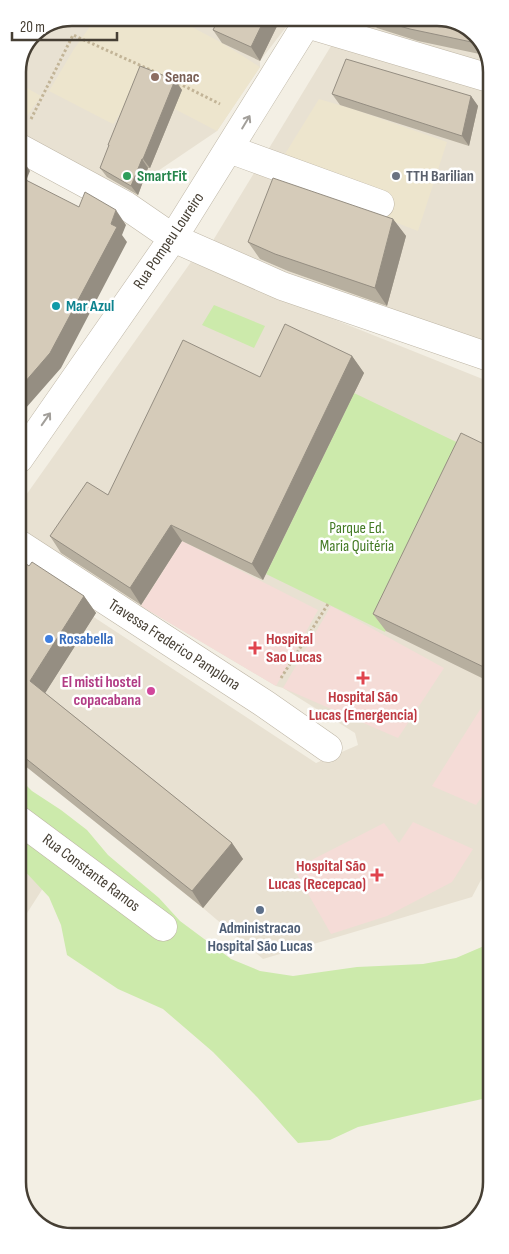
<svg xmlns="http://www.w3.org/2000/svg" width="509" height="1254" font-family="'Sofia Sans Condensed',sans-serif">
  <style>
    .residential { fill: #e8e1d2 }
    .education { fill: #ede5cd }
    .medical { fill: #f5dcd7 }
    .green { fill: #cceaab }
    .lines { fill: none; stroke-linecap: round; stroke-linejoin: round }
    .minor-casing { stroke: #bfb7a7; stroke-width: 29 }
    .path { stroke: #c2b497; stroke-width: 3; stroke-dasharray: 2.5 2.5; stroke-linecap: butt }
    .minor { stroke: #fff; stroke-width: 28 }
    .wall { fill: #b7af9f }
    .shaded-wall { fill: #958e82 }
    .building { fill: #d5cbb9; stroke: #958e82 }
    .oneway { stroke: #a29f9a }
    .education-dot { fill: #8d6e63; stroke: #fff; stroke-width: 2 }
    .leisure-dot { fill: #2e9e5b; stroke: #fff; stroke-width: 2 }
    .worship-dot { fill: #6b7280; stroke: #fff; stroke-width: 2 }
    .culture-dot { fill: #0f9aa8; stroke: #fff; stroke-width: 2 }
    .shop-dot { fill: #3f7fe0; stroke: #fff; stroke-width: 2 }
    .health-dot { fill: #e0444e; stroke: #fff; stroke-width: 2 }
    .hotel-dot { fill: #d1479c; stroke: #fff; stroke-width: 2 }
    .service-dot { fill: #5c6f8a; stroke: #fff; stroke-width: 2 }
    .labels { text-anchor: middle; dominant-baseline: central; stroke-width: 5; stroke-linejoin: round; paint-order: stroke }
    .education-label { font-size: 16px; font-weight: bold; fill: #785e54; stroke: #fff; text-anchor: start }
    .leisure-label { font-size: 16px; font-weight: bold; fill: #27864d; stroke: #fff; text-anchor: start }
    .worship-label { font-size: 16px; font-weight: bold; fill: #5b616d; stroke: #fff; text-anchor: start }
    .street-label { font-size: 16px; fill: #463f34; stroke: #fff }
    .culture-label { font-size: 16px; font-weight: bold; fill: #0d838f; stroke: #fff; text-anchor: start }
    .park-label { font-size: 16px; fill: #437a24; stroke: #fff }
    .shop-label { font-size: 16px; font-weight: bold; fill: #366cbe; stroke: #fff; text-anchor: start }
    .health-label { font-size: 16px; font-weight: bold; fill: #be3a42; stroke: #fff; text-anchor: start }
    .hotel-label { font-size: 16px; font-weight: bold; fill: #b23c85; stroke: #fff; text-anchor: end }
    .service-label { font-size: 16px; font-weight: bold; fill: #4e5e75; stroke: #fff }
    .rim { fill: none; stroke: #463f34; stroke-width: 2.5 }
  </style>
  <rect width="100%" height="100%" fill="#f3efe4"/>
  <path class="residential" d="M72 18H293L260 61V67L217 131 146 179 142 185 138 196 141 205 129 190 18 136V69L34 33Z
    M348 18H441L489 55V373L203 257Z
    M191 262 490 382 491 861 472 897 263 959 203 908 19 761V568L316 763 358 745 355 733 283 688 276 686 141 606 19 530V505Z
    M19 847 54 871 20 924Z"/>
  <path class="education" d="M96 18H175L222 43 260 67 217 131 169 106 133 95 113 124 49 91 74 49Z
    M18 83 41 96 20 126 18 124Z
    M319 99 353 109 447 142 418 231 272 175Z"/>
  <path class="medical" d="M182 541 318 610 276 686 141 606Z
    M331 606 444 668 398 738 283 688Z
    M481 708 490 714 491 784 476 805 432 786Z
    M413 822 473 849 452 882 387 916 331 934 294 869 384 823 399 843Z"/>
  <path class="green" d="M214 305 265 326 254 348 202 325Z
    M354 393 473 450 385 632 266 574Z
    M19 778 32 791 61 810 87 830 108 855 159 898 180 921 231 959 260 971 293 976 357 967 423 964 456 958 491 943V1097L358 1127 330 1140 298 1143 257 1097 213 1052 163 1009 118 989 67 955 61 925 49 897 20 866Z"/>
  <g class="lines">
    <defs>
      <path id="minor" d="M307 24 489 78
        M18 147 125 205 173 238 282 286 489 357
        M229 149 380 204
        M19 459 173 238 310 18
        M19 544 265 704 328 748
        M19 820 163 927"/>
    </defs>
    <use href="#minor" class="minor-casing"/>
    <path class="path" d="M174 81 220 104
      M31 119 73 35 155 72
      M281 678 328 604"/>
    <use href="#minor" class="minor"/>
  </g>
  <path class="wall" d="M281 18 260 61 222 43 213 30Z
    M369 18H441L470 29 489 56 418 41 377 28Z
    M175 80 182 90 150 168H148L138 195 107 177 100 168 109 146 108 145Z
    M332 94 471 96 478 106 469 146 340 105Z
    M393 219 406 236 387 306 288 271 260 259 248 242Z
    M352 356 364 373 263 580 182 541 141 605 61 553 50 536 108 495 260 377Z
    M490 447V682L386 631 373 614Z
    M19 562 29 566 84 596 96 613 45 693 232 843 243 859 203 908 19 761Z"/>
  <path class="shaded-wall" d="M265 18H281L260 61 251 47Z
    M175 80 182 90 150 168 143 159Z
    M471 96 478 106 469 146 462 136Z
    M20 156 30 171 23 188 18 181V161Z
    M142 159 148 168 138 195 131 186Z
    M116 210 126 225 122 235 127 242 61 368 18 417V390L111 224Z
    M393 219 406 236 387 306 375 288Z
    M352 356 364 373 263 580 252 564Z
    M171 525 182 541 141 605 130 588Z
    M84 596 96 613 42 698 30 681Z
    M232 843 243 859 203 908 192 891Z"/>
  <path class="building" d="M219 18H265L251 47 213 30Z
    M371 18H441L470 29 481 44 410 29Z
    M346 59 471 96 462 136 332 94Z
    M140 66 175 80 143 159H142L131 186 100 168 109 145H108Z
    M18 176 79 207 85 192 116 210 111 224 117 227 50 353 18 390Z
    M273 178 393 219 375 288 275 254 248 242Z
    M285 324 352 356 252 564 171 525 130 588 50 536 87 482 108 495 183 340 260 377Z
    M461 433 490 447V670L373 614Z
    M21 560 29 566 32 562 84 596 30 681 232 843 192 891 19 753V562Z"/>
  <defs><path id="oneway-shaft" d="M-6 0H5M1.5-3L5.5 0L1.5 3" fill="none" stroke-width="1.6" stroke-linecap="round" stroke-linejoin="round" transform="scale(1.25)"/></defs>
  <g class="oneway">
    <use href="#oneway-shaft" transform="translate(246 122) rotate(-59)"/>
    <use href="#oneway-shaft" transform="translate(46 419) rotate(-55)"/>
  </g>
  <circle class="education-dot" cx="155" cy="77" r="5"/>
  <circle class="leisure-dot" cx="127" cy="176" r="5"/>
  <circle class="worship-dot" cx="396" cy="176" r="5"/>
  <circle class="culture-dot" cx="56" cy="306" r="5"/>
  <circle class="shop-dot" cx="49" cy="639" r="5"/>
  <g class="health-dot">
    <path d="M252.5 640.5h5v5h5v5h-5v5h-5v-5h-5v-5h5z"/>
    <path d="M360.5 670.5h5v5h5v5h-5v5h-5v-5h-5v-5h5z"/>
    <path d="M374.5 867.5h5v5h5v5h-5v5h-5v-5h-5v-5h5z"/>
  </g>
  <circle class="hotel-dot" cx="151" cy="691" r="5"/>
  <circle class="service-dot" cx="260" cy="910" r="5"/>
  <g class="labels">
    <g class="education-label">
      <text x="165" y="77">Senac</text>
    </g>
    <g class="leisure-label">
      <text x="137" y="176">SmartFit</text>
    </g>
    <g class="worship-label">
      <text x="406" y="176">TTH Barilian</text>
    </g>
    <g class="street-label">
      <text transform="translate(169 241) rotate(-56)">Rua Pompeu Loureiro</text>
      <text transform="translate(174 645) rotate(33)">Travessa Frederico Pamplona</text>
      <text transform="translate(91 873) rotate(37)">Rua Constante Ramos</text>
    </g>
    <g class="culture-label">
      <text x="66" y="306">Mar Azul</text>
    </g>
    <g class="park-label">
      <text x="357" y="528">Parque Ed.<tspan x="357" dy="18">Maria Quitéria</tspan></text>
    </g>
    <g class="shop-label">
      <text x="59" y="639">Rosabella</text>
    </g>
    <g class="health-label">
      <text x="266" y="639">Hospital<tspan x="266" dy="18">Sao Lucas</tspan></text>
      <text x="363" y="697" text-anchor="middle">Hospital São<tspan x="363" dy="18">Lucas (Emergencia)</tspan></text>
      <text x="366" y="866" text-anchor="end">Hospital São<tspan x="366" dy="18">Lucas (Recepcao)</tspan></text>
    </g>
    <g class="hotel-label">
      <text x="141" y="682">El misti hostel<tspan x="141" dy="18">copacabana</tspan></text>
    </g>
    <g class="service-label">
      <text x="260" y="928">Administracao<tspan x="260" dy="18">Hospital São Lucas</tspan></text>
    </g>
  </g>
  <path d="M0 0H509V1254H0ZM72 26H437A46 46 0 0 1 483 72V1182A46 46 0 0 1 437 1228H72A46 46 0 0 1 26 1182V72A46 46 0 0 1 72 26Z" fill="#fff" fill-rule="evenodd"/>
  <path class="rim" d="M72 26H437A46 46 0 0 1 483 72V1182A46 46 0 0 1 437 1228H72A46 46 0 0 1 26 1182V72A46 46 0 0 1 72 26Z"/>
  <path d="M12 32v8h105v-8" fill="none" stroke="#463f34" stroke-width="2.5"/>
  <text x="20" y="32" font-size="15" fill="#463f34" stroke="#ffffff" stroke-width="4" paint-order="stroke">20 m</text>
</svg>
